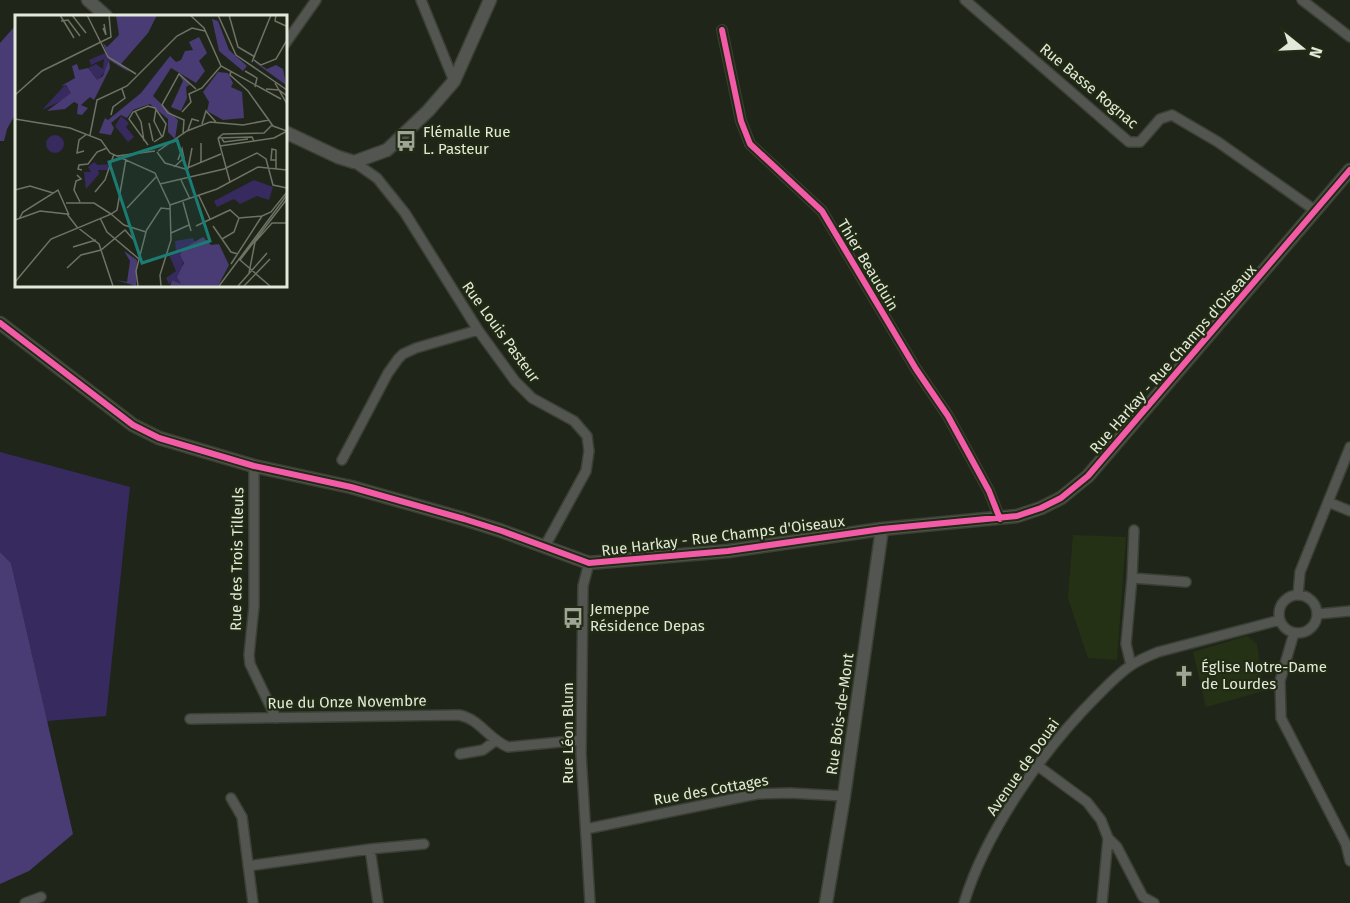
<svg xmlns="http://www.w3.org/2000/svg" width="1350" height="903" font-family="'Fira Sans',sans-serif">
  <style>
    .built { fill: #253115 }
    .green { fill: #372a5e }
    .forest { fill: #493b74 }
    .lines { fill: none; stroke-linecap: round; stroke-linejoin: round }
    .minor-casing { stroke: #3b4035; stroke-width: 12 }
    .tertiary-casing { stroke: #3b4035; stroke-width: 15 }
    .minor { stroke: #535550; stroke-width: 9 }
    .tertiary { stroke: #535550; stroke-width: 12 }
    .cycleway-casing { stroke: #212b13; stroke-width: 10 }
    .cycleway { stroke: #f35aa7; stroke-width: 6 }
    .labels { text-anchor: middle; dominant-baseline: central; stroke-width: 4.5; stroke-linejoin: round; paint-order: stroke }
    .street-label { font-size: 15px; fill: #e2e9da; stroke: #212b13 }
    .poi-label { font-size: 15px; fill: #e2e9da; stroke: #212b13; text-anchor: start }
    .inset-road { fill: none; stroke: #6e7366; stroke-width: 1.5 }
    .view { fill: #1a7c73; fill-opacity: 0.15; stroke: #1a7c73; stroke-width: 3 }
    .inset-edge { fill: none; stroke: #e2e9da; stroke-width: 3 }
  </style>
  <rect width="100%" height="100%" fill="#202519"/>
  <path class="built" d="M1073 535 1126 537 1117 660 1088 658 1068 598Z
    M1247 636 1257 644 1263 691 1206 707 1193 652Z"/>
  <path class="green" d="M0 452 130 487 106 716 47 721 11 563 0 552Z"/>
  <path class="forest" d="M15 26 16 113 7 129 4 141H0V43Z
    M0 552 11 563 73 834 29 871 0 884Z"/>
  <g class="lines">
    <defs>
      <path id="minor" d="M421 0 454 81
        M965 0 1129 142H1140L1160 119 1172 115 1218 142 1316 211
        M1302 0 1350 37
        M722 30 741 121 750 144 822 211 916 369 948 416 989 491 1000 519
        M285 44 316 0
        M354 162 377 178 405 213 478 330 515 381 532 398 574 421 587 436 589 451 586 471 545 546
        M342 460 388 373 398 359 403 354 416 348 478 330
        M254 466V606L249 655 250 664 276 718
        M1328 502 1350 511
        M589 563 583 586 581 754 590 903
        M1132 578 1186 582
        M1279 614a19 19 0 1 1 38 0a19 19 0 1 1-38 0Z
        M1298 595 1300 572 1350 447
        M1318 614 1350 611
        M1294 633 1280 681 1281 718 1346 844 1350 861
        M1131 665 1126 644 1132 578 1134 530
        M190 719 459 715C480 719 488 739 508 747L581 740
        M460 754 483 750 495 741
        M1038 766 1087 802 1101 820 1108 838 1117 847 1143 897 1154 903
        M231 798 242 817 253 903
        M586 829 757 794 790 793 844 796
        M370 849 378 903
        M248 866 370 849 424 844
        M25 903 41 897
        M964 903C986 831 1043 750 1096 697 1107 686 1117 675 1130 666 1139 660 1148 656 1158 652L1280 620
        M1102 903 1108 838"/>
      <path id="tertiary" d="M88 0 106 16
        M285 132 338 157 354 162 387 150 428 111 454 81 490 0
        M0 323 133 425 159 438 254 466 351 487 464 519 502 531 589 563 728 551 882 529 1017 516 1041 508 1061 498 1088 476 1350 170
        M826 903 844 796 882 529"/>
    </defs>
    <use href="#minor" class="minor-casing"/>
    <use href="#tertiary" class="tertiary-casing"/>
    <use href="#minor" class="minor"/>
    <use href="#tertiary" class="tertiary"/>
    <defs>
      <path id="cycleway" d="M722 30 741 121 750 144 822 211 916 369 948 416 989 491 1000 519
        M0 323 133 425 159 438 254 466 351 487 464 519 502 531 589 563 728 551 882 529 1017 516 1041 508 1061 498 1088 476 1350 170"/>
    </defs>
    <use href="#cycleway" class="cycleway-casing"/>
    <use href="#cycleway" class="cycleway"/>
  </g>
  <defs>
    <symbol id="bus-bare" viewBox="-9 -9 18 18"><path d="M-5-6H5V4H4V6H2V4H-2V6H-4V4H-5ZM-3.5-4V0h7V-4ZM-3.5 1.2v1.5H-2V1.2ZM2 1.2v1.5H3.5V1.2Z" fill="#9ea496" stroke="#212b13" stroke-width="2.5" paint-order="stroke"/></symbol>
    <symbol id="church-bare" viewBox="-9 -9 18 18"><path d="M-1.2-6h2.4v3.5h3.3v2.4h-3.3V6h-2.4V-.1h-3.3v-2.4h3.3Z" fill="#9ea496" stroke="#212b13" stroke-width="2.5" paint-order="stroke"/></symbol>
  </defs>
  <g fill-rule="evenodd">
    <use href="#bus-bare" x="391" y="126" width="30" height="30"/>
    <use href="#bus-bare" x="558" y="603" width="30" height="30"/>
    <use href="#church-bare" x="1169" y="661" width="30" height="30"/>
  </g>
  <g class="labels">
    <g class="street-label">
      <text transform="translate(1089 86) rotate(40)">Rue Basse Rognac</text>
      <text transform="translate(868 265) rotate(59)">Thier Beauduin</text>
      <text transform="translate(501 332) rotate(54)">Rue Louis Pasteur</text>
      <text transform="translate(1173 359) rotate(-49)">Rue Harkay - Rue Champs d'Oiseaux</text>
      <text transform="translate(723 536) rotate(-7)">Rue Harkay - Rue Champs d'Oiseaux</text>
      <text transform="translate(237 559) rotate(-89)">Rue des Trois Tilleuls</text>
      <text transform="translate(347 702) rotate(-1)">Rue du Onze Novembre</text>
      <text transform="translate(840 714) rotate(-82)">Rue Bois-de-Mont</text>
      <text transform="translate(568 733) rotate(-90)">Rue Léon Blum</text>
      <text transform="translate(1023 767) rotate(-55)">Avenue de Douai</text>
      <text transform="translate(711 790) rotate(-10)">Rue des Cottages</text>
    </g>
    <g class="poi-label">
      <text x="423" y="132">Flémalle Rue<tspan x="423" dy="17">L. Pasteur</tspan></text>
      <text x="590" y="609">Jemeppe<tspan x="590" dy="17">Résidence Depas</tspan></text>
      <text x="1201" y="667">Église Notre-Dame<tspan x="1201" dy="17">de Lourdes</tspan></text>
    </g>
  </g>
  <g transform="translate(15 15)">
    <rect width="272" height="272" fill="#202519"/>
    <path d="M90 38 96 46 93 45V53L82 66 73 53 81 49 88 54 89 44 76 50 74 45ZM50 70 57 78 52 83 27 95ZM106 101 114 108 111 112 119 122 113 127 100 111ZM31 129a9 9 0 1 1 18 0a9 9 0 1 1-18 0ZM79 147 83 150 96 149 93 155H83L84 159 71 174 69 157H76L73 152ZM239 165 258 172 254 185 242 181 225 189 219 184 202 192 199 186ZM178 223 180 227 169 233 166 269 157 265 154 269 151 263 161 256 154 240 161 237 160 226Z" fill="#372a5e"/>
    <path d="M101 0H142L133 18 106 49 114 57 94 45 95 53 79 85 75 82 66 90 73 93 67 100 62 99 63 89 59 87 50 94 32 96 56 78 51 70 46 71 60 63 57 51 62 49 64 55 73 53 82 65 88 61 94 45 88 28 92 32 104 20ZM197 4 203 6 214 35 232 51 228 56 204 36ZM184 22 192 38 184 46 190 56 181 68 156 53 138 81 163 105 160 124 153 117V104L135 89 118 95 112 103 106 100 96 108 99 113 96 120 84 118 90 103 93 105 126 78 155 41 161 47 166 45 170 36 178 35 174 27ZM238 46 252 54 261 50 268 54 271 70ZM203 57 213 58 218 68 216 72 227 77 229 103 208 105 192 96 194 87 188 77ZM164 60 176 69 171 72 172 83 166 96 156 92 168 66ZM188 222 196 230 204 229 214 250 203 271H155L157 265 166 269 162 262 169 248 165 240 169 233ZM109 236 122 245 121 271 101 265 112 267 115 246Z" fill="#493b74"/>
    <path class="inset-road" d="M45 0 59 23M57 0 71 18M72 0 86 28M175 0 189 13 206 51 266 84M203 0 221 40 272 75M214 0 223 32 240 42M261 0 260 6 271 11M46 6 53 5 65 21M88 13 91 20 89 9M86 28 93 42 121 59M239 45 246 50 261 44 272 25M237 47 256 0M216 56 215 60 233 76 258 111 272 116M230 56 242 63 240 72M260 68 272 89M251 74 264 75 272 81M0 80 27 56 96 22 94 0M141 94 139 106 147 122M120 96 126 107 129 126M167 97 176 87 174 79 187 73 206 51M96 100 98 92 110 83 107 74M0 104 55 113 86 125 95 138 140 158 155 190 156 225 145 260 146 271M134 108 138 126M187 109 191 96 201 107M173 115 177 104 184 106M168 119 169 105 153 98 147 90 164 59 181 74M75 120 82 85 112 71 162 21 177 13 190 16M203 123 208 119 249 118 257 110M203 123 215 167M203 123 237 122 239 126M207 124 209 127 233 124M186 128V147M133 130 114 104 118 97 133 91 140 93 151 109 148 121 139 127M205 131 259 123 272 116M69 136 62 138 64 125 72 119M143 136 172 116 195 107 228 110 254 105M142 137 150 148 170 154 206 139M102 141 140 136M159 152 169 143 167 134 163 145M173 154 177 133M261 154V135L257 134 256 145H261M67 155 63 154 64 150 73 149 82 137 92 133M62 160 66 164 61 166 59 175 65 187M166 165 175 184M145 169 209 154 242 138 251 144 258 170 272 173M0 175 15 171 38 178M80 177 90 165 99 139M184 181 195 204M168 187 176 216M51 188H79L96 199 102 195 111 144M155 190 202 174 243 152 272 155M112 193 142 161M85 203 92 217 124 244M4 204 8 197 43 175 54 200M0 205 25 196 52 199 62 212M181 211 215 195 224 203 247 201 256 197 272 177M198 211 216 237 223 239M62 212 84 229 98 271M131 216 146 193 155 194M156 218 174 210M207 224 219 217 224 203M58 232 81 225M216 249 247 201M52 253 66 240 86 235 110 215 118 224M234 258 240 227 257 208H272M0 267 36 224 96 199 109 210 131 217 121 256 123 271M204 271 272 180M223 271 252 238M229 271 255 244M255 271 225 245 272 184"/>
    <path class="view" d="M162 125 195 226 127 248 94 147Z"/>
    <rect width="272" height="272" class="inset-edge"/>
  </g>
  <g transform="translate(1302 48) rotate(108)" stroke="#212b13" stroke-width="4.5" paint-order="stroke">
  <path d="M0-4.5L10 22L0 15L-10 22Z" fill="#e2e9da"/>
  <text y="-9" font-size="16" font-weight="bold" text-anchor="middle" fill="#e2e9da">N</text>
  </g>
</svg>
